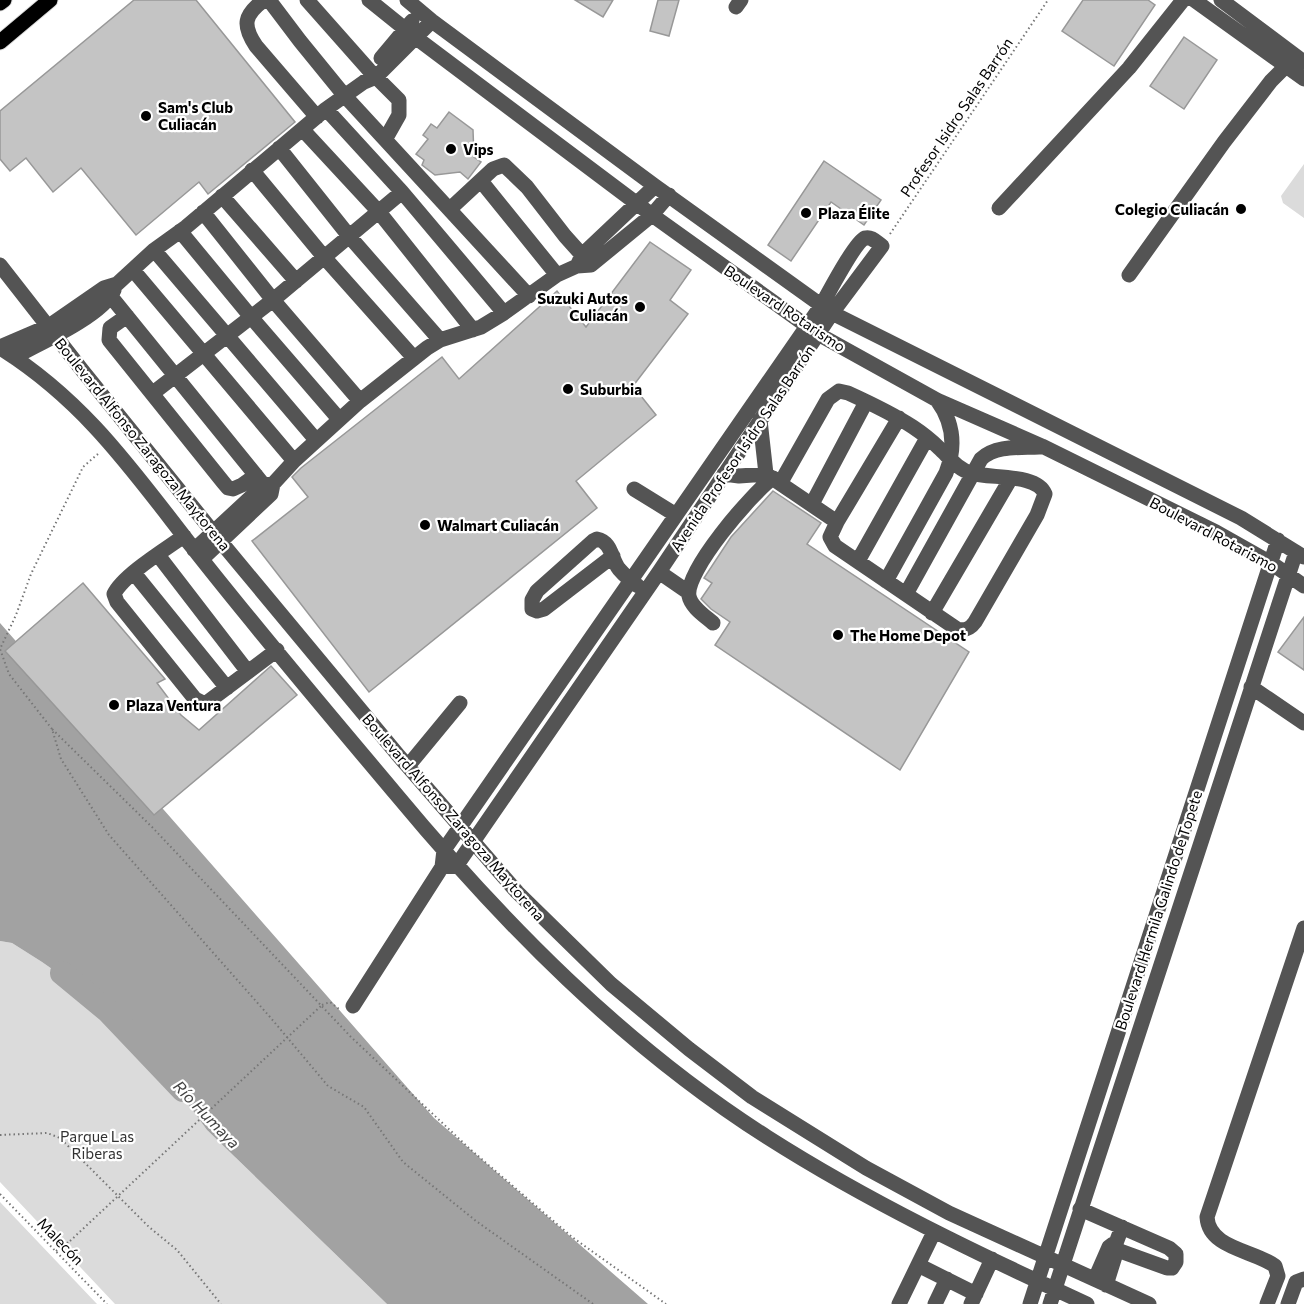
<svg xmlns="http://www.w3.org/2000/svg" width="1304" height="1304" font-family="Commissioner,sans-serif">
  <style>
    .green { fill: #dbdbdb }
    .water { fill: #a2a2a2 }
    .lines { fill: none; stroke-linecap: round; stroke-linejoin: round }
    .river { stroke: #a2a2a2; stroke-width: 24 }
    .building { fill: #c4c4c4; stroke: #989898; stroke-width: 1.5 }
    .major-casing { stroke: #dbdbdb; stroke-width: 17 }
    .path { stroke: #767676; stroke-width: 2; stroke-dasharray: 1.5 3; stroke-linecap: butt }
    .minor { stroke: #545454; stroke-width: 15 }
    .major { stroke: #000; stroke-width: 15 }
    .path-bridge { stroke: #767676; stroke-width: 2; stroke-dasharray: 1.5 3; stroke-linecap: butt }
    .poi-dot { fill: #000; stroke: #fff; stroke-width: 2 }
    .labels { text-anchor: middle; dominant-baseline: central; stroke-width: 4.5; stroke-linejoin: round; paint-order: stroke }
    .poi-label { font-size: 15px; font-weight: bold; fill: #000; stroke: #fff; text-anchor: start }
    .street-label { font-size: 15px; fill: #000; stroke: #fff }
    .park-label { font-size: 15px; fill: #323232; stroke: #fff }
    .water-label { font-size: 16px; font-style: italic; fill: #434343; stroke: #fff }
  </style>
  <rect width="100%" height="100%" fill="#fff"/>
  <path class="green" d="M1304 164V218L1283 203 1281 196Z
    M0 941 12 943 42 962 102 1004 157 1061 207 1130 387 1304H115L0 1182Z
    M0 1202 97 1304H0Z"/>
  <path class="water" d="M0 623 434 1118 648 1304H387L207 1130 157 1061 102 1004 42 962 12 943 0 941Z"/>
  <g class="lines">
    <path class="river" d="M62 973 108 1011 183 1090"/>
  </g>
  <path class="building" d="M134 0H196L295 122 208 194 199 182 136 235 81 168 53 192 26 158 10 171 0 159V111Z
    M575 0H613L603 17Z
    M658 0H679L669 36 650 31Z
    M1083 0H1148L1155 5 1114 66 1062 31Z
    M1184 37 1217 60 1184 109 1150 86Z
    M449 112 473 130 474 157 481 162 468 179 460 172 435 175 422 165 424 160 416 154 428 139 423 135 431 124 437 128Z
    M824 161 881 200 864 225 831 202 791 261 768 245Z
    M650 242 691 270 670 300 688 314 633 386 656 415 576 481 597 508 369 692 252 541 308 497 292 477 301 468 442 357 459 379 557 291 586 327Z
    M773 491 821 523 807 544 969 652 900 770 715 645 730 622 711 609 701 599 712 583 704 578 731 537Z
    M83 583 165 679 157 683 181 715 199 730 271 666 297 695 154 815 5 651Z
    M1304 617V670L1278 652Z"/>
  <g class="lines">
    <defs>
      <path id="major" d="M0 3 4 0
        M0 42 50 0"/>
    </defs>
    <use href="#major" class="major-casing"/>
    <path class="path" d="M890 234 1048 0
      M52 729 9 674 0 649 16 615 31 574 83 467 99 453
      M322 1005 330 1002 339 1009
      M0 1135 47 1133 60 1138 149 1227 177 1250 221 1304
      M0 1194 107 1304
      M56 1251 70 1241
      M593 1304 476 1221 403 1162 364 1107 328 1086 270 1017 109 835 61 759 52 729 152 827 351 1037 470 1149 572 1237 666 1304"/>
    <path class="minor" d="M264 0C244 15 242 25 256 46L317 117
      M269 0 300 41 344 95 529 296
      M307 0 369 70 399 100V115L386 138
      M369 0 415 37 652 215 818 334 937 400 1042 446 1216 532 1271 563 1304 586
      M407 0 432 21 655 186 832 313 1241 518 1304 557
      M1194 0 1304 79
      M1221 0 1304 62
      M736 7 741 0
      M381 58 412 21
      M326 109 402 192
      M303 130 379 212 473 330
      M279 148 349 236 440 340
      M252 170 324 257 414 358
      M481 181 557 275
      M222 196 296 281
      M451 208 493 169 504 165 527 187 565 236 591 265
      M999 208 1129 68 1183 0
      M203 212 273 300 360 401
      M180 231 251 317 339 419
      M154 250 316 440
      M578 264 582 255 655 186
      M0 265 82 370 221 542 398 755 517 892 611 984 689 1049 752 1097 866 1168 949 1213 1149 1304
      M133 270 294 461
      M1129 275 1224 142 1271 81 1286 66
      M104 288 271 494
      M127 316 110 328 109 340 223 482 228 488 233 489 242 485 256 475
      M0 347 49 326 104 288 117 284 154 250 186 227 326 109 364 82 376 77 432 21
      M0 348C85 401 133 471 193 548 258 631 327 712 395 793 503 923 624 1046 767 1137 869 1202 978 1254 1087 1304
      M14 357C39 344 104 315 114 290
      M153 393 273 300 402 192 504 313
      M760 420 766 474
      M724 474 739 476 766 474 837 522 899 418
      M781 482 828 399 839 391 848 393C870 403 893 414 913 427 922 433 931 440 939 448 949 457 957 469 971 473 990 479 1037 473 1045 494L1037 515 975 622C970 629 965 631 957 629L835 546 830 537 837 522
      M634 489 676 515
      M812 504 866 402
      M184 536C166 549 123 575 114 594L117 602 195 699 205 704 277 650
      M194 550 264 485 273 484
      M158 555 248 672
      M613 556 544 609 537 611 532 609V600L537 591 593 541 597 539C612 542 611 559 619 569 625 576 631 581 638 586
      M202 559 271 494 273 484 294 461 360 401 427 348 440 340 481 327 504 313 557 275 577 266 591 265 652 215 669 195
      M858 561 927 438
      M659 572 688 592
      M134 573 227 688
      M886 581 946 473C956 447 954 423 937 400
      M906 594 981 459C996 445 1020 448 1039 447
      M932 613 1011 478
      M713 623C705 616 691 607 689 596 685 571 752 493 773 478
      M1251 687 1304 723
      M408 766 460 703
      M353 1006 442 867 444 850 821 306C828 294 855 242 865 238 872 236 877 243 882 246L832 313 659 572 457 865 442 867
      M1080 1209 1169 1248 1176 1254V1262L1172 1268H1167L1109 1247
      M918 1265 976 1294
      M1095 1279 1109 1247 1113 1244
      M1106 1285 1117 1250 1116 1243 1122 1227
      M899 1304 934 1232
      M935 1304 947 1279
      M971 1304 992 1259
      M1030 1304 1278 540
      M1050 1304 1296 552
      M1267 1304 1278 1276 1275 1266C1254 1250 1209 1249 1207 1217L1304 928
      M1288 1304 1296 1282 1304 1279"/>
    <use href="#major" class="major"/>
    <path class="path-bridge" d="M70 1241 322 1005"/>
  </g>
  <g class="poi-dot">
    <circle cx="146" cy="116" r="6"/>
    <circle cx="451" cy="149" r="6"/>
    <circle cx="1241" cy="209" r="6"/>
    <circle cx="806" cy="213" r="6"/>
    <circle cx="640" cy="307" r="6"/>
    <circle cx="568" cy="389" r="6"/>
    <circle cx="425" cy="525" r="6"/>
    <circle cx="838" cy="635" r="6"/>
    <circle cx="114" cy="705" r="6"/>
  </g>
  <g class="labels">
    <g class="poi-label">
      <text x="158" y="107">Sam's Club<tspan x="158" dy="17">Culiacán</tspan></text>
      <text x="463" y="149">Vips</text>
      <text x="1229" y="209" text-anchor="end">Colegio Culiacán</text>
      <text x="818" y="213">Plaza Élite</text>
      <text x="628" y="298" text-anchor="end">Suzuki Autos<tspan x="628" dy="17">Culiacán</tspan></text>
      <text x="580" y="389">Suburbia</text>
      <text x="437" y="525">Walmart Culiacán</text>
      <text x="850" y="635">The Home Depot</text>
      <text x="126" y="705">Plaza Ventura</text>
    </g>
    <g class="street-label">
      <text transform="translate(956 117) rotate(-56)">Profesor Isidro Salas Barrón</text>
      <text transform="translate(785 308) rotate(34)">Boulevard Rotarismo</text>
      <text transform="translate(143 444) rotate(51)">Boulevard Alfonso Zaragoza Maytorena</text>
      <text transform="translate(742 448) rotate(-56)">Avenida Profesor Isidro Salas Barrón</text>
      <text transform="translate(1214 534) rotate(28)">Boulevard Rotarismo</text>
      <text transform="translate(454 817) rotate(49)">Boulevard Alfonso Zaragoza Maytorena</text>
      <text transform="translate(1158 910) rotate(-72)">Boulevard Hermila Galindo de Topete</text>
      <text transform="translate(61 1241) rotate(46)">Malecón</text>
    </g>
    <g class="park-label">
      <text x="97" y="1136">Parque Las<tspan x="97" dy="17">Riberas</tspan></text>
    </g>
    <g class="water-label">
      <text transform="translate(207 1114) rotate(46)">Río Humaya</text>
    </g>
  </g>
</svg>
